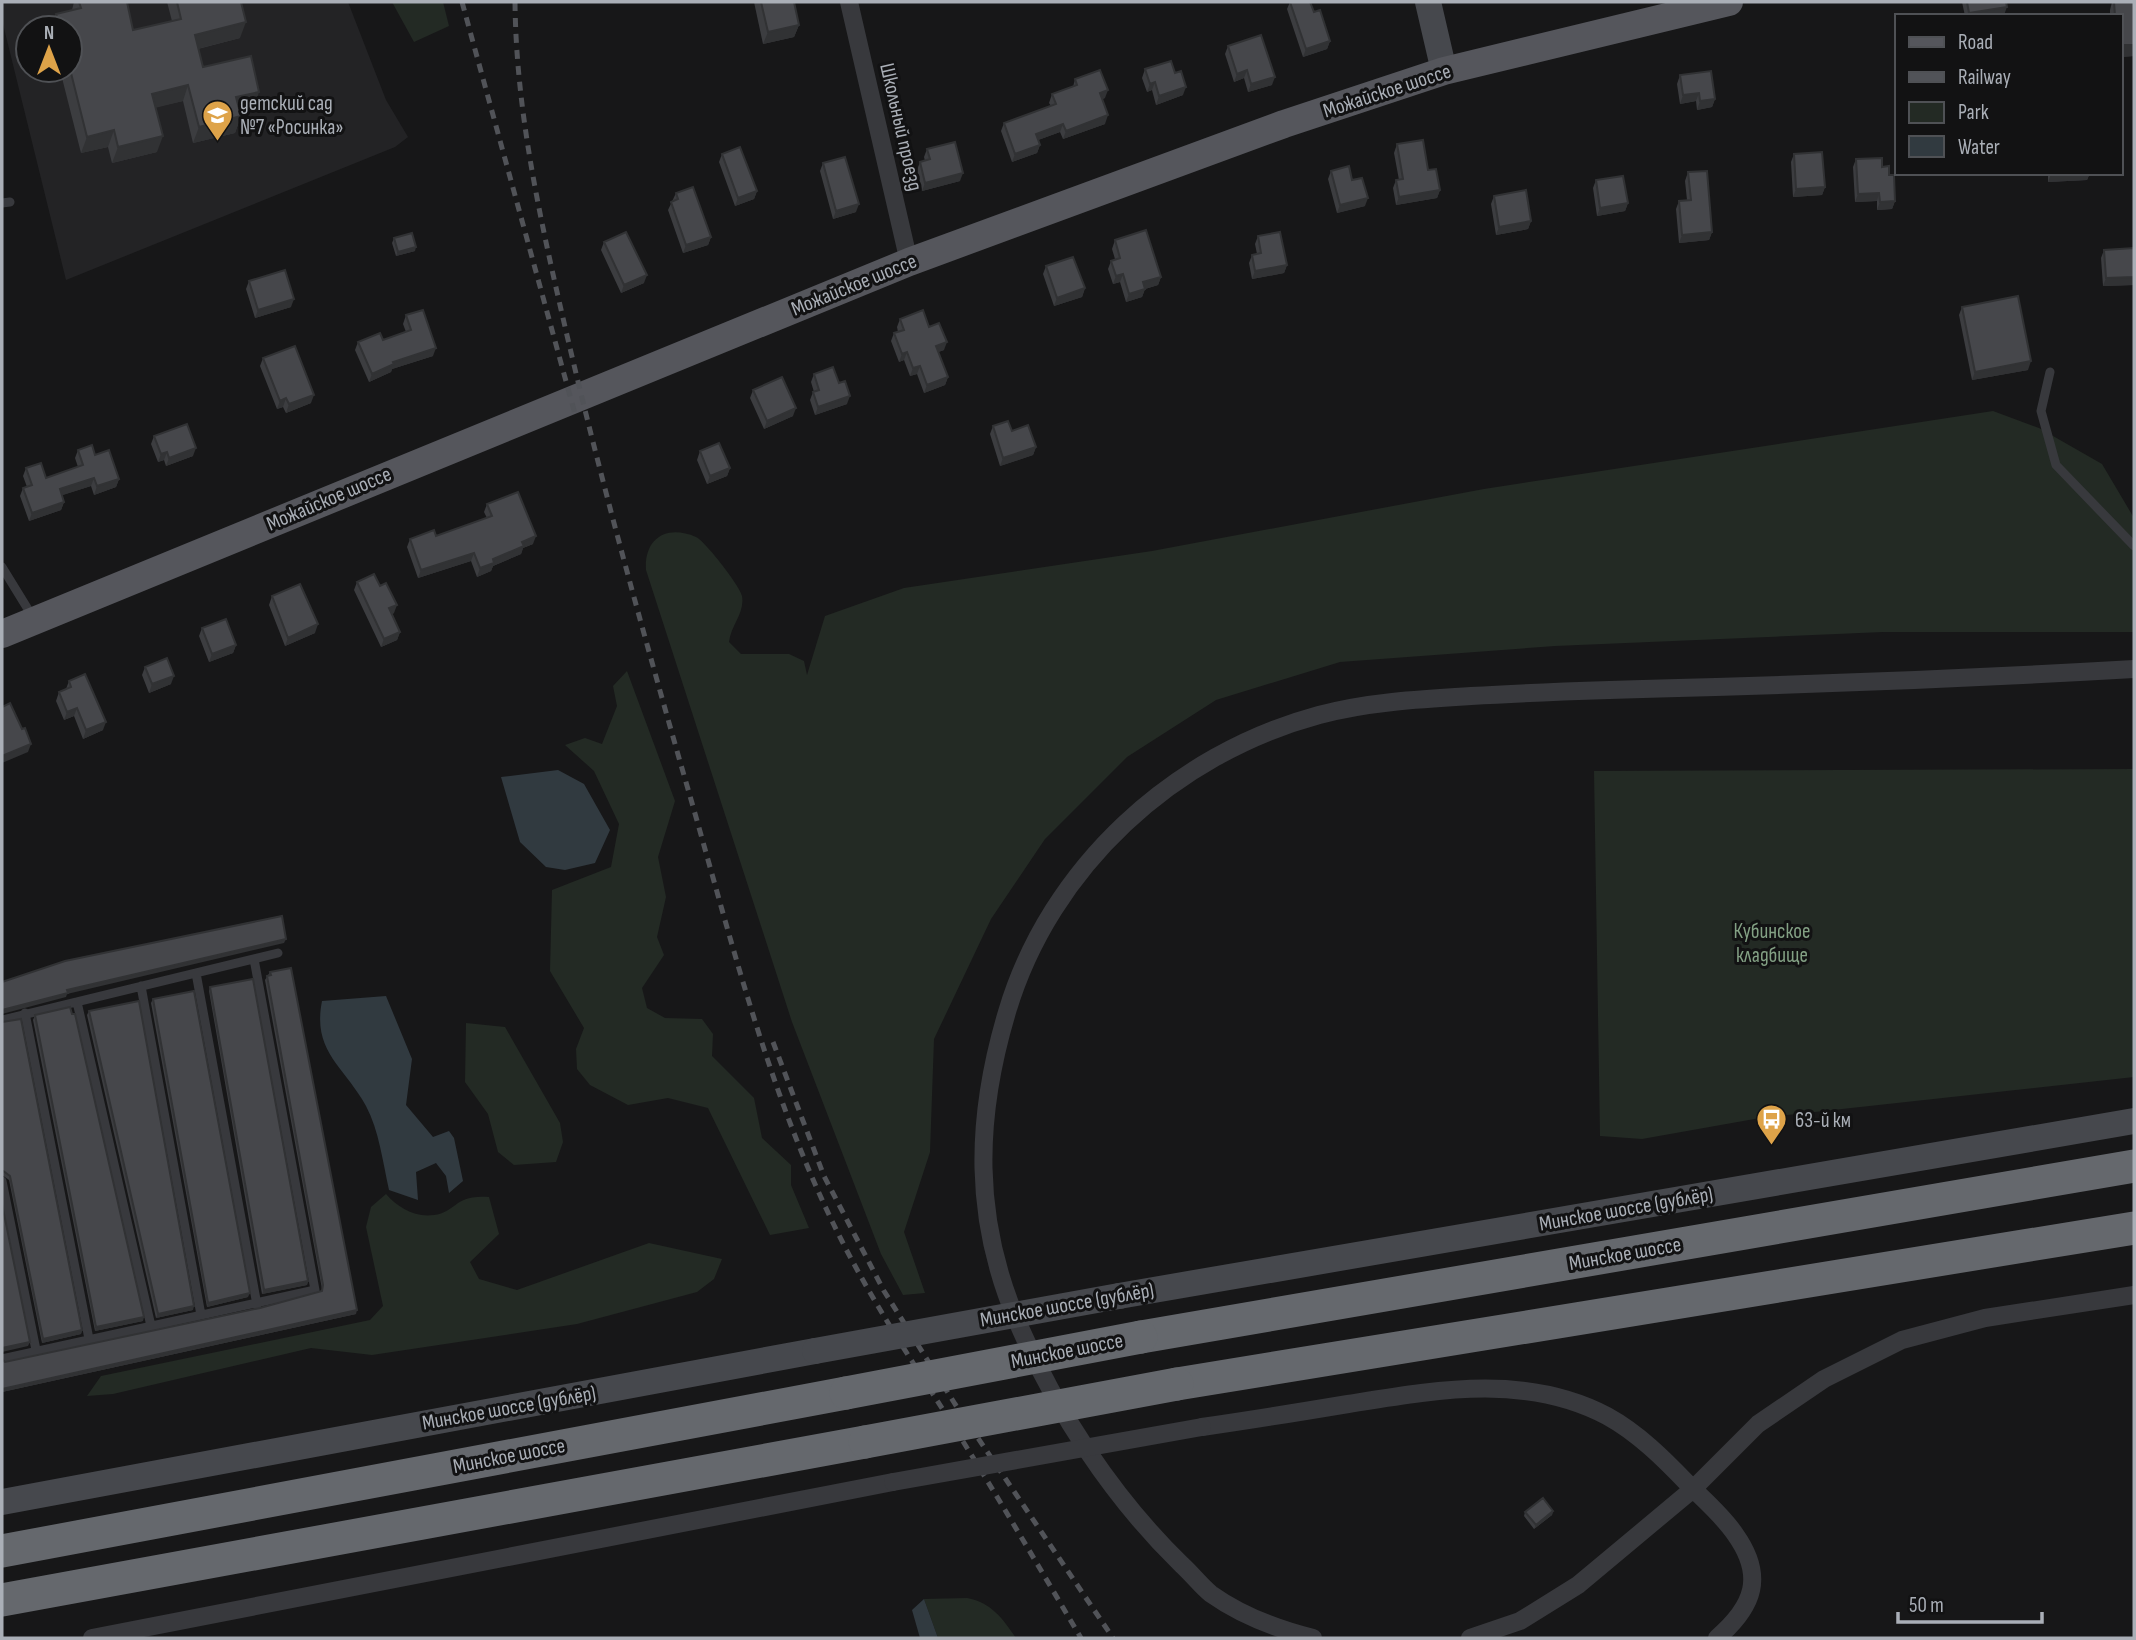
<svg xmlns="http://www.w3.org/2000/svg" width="2136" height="1640" font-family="'Sofia Sans Condensed',sans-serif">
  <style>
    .built { fill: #232325; fill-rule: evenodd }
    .green { fill: #232a24 }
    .water { fill: #313a40 }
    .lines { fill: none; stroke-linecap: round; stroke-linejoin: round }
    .lane { stroke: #38393d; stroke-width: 9 }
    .street { stroke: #38393d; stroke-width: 18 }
    .secondary { stroke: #46484d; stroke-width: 26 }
    .primary { stroke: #55565c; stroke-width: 28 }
    .highway { stroke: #65686d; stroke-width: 33 }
    .rail { stroke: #515358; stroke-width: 5; stroke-dasharray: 9 7; stroke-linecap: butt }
    .street-bridge { stroke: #38393d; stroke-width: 18 }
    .secondary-bridge { stroke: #46484d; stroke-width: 26 }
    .highway-bridge { stroke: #65686d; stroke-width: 33 }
    .wall { fill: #3c3d40 }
    .shaded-wall { fill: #313234 }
    .building { fill: #46474b; stroke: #313234; stroke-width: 2 }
    .labels { text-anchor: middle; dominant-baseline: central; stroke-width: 6; stroke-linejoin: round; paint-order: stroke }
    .street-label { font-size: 21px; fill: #aaafb7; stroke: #121213 }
    .poi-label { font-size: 21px; fill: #aaafb7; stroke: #121213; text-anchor: start }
    .park-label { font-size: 21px; fill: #83a084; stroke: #121213 }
  </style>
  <rect width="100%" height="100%" fill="#171718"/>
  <path class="built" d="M3 2H348L386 100 408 137 395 147 66 280 2 20ZM28 28H70V70H28Z"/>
  <path class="green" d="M392 2H443L449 26 414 42Z
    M1993 411 2039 428 2102 464 2134 518V632H1883L1555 646 1340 662 1216 700 1127 757 1045 839 991 919 934 1039 930 1152 904 1232 925 1293 903 1295 881 1254 792 1022 646 570C644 539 666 524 696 537 704 540 741 587 742 596 745 613 731 625 729 642L741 654H789L804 661 807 675 825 616 904 588 1152 551 1484 489Z
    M627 671 675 801 658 857 666 897 657 937 664 955 642 988 647 1008 665 1018 702 1019 713 1034 712 1056 754 1098 762 1138 791 1165V1185L809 1228 770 1235 708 1108 668 1098 628 1105 590 1085 577 1069 576 1049 584 1028 550 971 552 890 611 867 619 824 594 771 565 745 585 738 602 744 617 706 613 686Z
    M2134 769V1077L1760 1118 1642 1139 1600 1136 1594 771Z
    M466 1023 505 1027 560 1123 563 1142 556 1162 514 1165 498 1152 488 1114 465 1082Z
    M386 1194C397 1207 415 1218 434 1215 457 1212 454 1194 489 1197L499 1234 470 1262 479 1279 517 1290 649 1243 722 1259 714 1279 697 1292 577 1324 372 1355 311 1348 113 1394 87 1396 101 1376 370 1320 383 1306 366 1227 371 1207Z
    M967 1598C992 1603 1002 1618 1016 1638H938L924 1599Z"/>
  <path class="water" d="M558 770 584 784 610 830 595 863 565 870 546 867 520 842 501 777Z
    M386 996 412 1059 406 1105 433 1137 449 1131 454 1138 463 1181 449 1193 446 1176 436 1163 416 1172 418 1200 389 1190C383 1163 379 1130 366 1106 344 1066 312 1052 322 1001Z
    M924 1599 938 1638H920L912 1610Z"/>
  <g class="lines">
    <path class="lane" d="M2 203 10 202
      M2050 372 2041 411 2056 465 2134 546
      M2 567 34 619
      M196 973 257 1305
      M141 986 201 1315
      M77 1002 151 1326
      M25 1013 89 1339
      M2 1020 278 953
      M2 1181 36 1350
      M2 1359 315 1290 254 959"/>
    <path class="street" d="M849 2 909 262
      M1202 1427C1251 1420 1300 1412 1348 1404 1435 1390 1526 1373 1607 1416 1638 1433 1664 1459 1688 1484 1704 1500 1722 1515 1735 1534 1765 1576 1754 1606 1717 1638
      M92 1638 893 1482
      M1313 1638C1277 1629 1242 1616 1211 1594 1201 1586 1192 1574 1182 1565 1112 1497 1056 1411 1017 1321 973 1218 975 1119 1007 1012 1050 867 1174 754 1319 715 1367 702 1421 699 1471 696 1552 691 1634 689 1716 687 1855 683 1995 677 2134 669
      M1470 1638 1520 1621 1578 1585 1693 1489 1758 1424 1824 1379 1902 1340 1985 1318 2134 1295"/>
    <path class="secondary" d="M1428 2 1444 71
      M1119 1296 2134 1121
      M2 1502 815 1351"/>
    <path class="primary" d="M2 634 909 262 1284 124 1444 71 1729 2"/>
    <path class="highway" d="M1141 1337 2134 1166
      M1177 1384 2134 1228
      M2 1551 846 1393
      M2 1600 865 1442"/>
    <path class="rail" d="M462 2 575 414
      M515 2C516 113 541 223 566 331 600 477 640 621 681 765 726 918 763 1079 833 1223 867 1294 912 1361 954 1427 998 1497 1039 1567 1081 1638
      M773 1042 824 1176 884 1291 955 1404 1113 1638"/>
    <path class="street-bridge" d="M893 1482 1202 1427"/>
    <path class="secondary-bridge" d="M815 1351 1119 1296"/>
    <path class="highway-bridge" d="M846 1393 1141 1337
      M865 1442 1177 1384"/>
  </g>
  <path class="wall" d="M74 2H127L133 30 172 21 167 2H241L240 38 198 49 203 67 254 108 240 111 241 116 235 133 193 143 183 101 156 107 157 152 112 163 108 147 81 153 60 70H70V28H51L56 14 72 10Z
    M754 2H794L799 25 794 37 763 44Z
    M1290 2 1314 12 1330 41 1327 49 1303 57 1287 9Z
    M1962 2H2006L2004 15 1965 16Z
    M2112 2H2134V56L2120 57V16H2110V10Z
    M1228 46 1272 85 1248 92 1244 78 1234 82 1225 54Z
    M1145 69 1183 95 1156 105 1152 90 1147 92 1142 78Z
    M1680 75 1715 99 1712 107 1697 110 1696 101 1680 104 1677 84Z
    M1075 79 1105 98 1102 99 1105 124 1063 139 1060 132 1038 140 1040 145 1037 153 1012 162 1001 131 1004 123 1051 106 1049 103 1052 94 1073 87Z
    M1397 144 1428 170 1440 190 1437 198 1396 205 1393 188 1396 180H1399L1394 153Z
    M927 149 960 181 922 191 917 170 920 162 925 161 924 157Z
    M722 154 757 191 754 199 735 206 719 162Z
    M1794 154 1825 187 1822 195 1793 197 1791 162Z
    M1856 159 1882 167 1889 175 1895 201 1892 209 1877 210V201L1855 202 1853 167Z
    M823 163 856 212 833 219 820 171Z
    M1331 171 1352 180 1365 206 1337 213 1328 179Z
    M1688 172 1712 232 1709 240 1679 243 1676 209 1679 201 1687 200 1685 181Z
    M2048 173H2090L2087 180 2048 182Z
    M1596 180 1628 203 1625 211 1597 216 1593 188Z
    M676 193 711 237 708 245 683 253 668 210Z
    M1494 196 1531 221 1528 229 1496 235 1491 204Z
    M1258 236 1287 265 1284 273 1252 279 1249 263 1252 255 1257 254 1255 244Z
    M394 238 415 251 396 256 392 243Z
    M1115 240 1161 277 1158 285 1145 289 1142 297 1126 302 1120 282 1113 284 1108 269 1111 261 1115 259 1112 249Z
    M604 242 644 283 621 293 601 250Z
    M2134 248V285L2103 286 2101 258 2104 250Z
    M1046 266 1085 288 1082 297 1054 306 1043 274Z
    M249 281 291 307 255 318 246 289Z
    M1962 307 2028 370 1972 380 1959 315Z
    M406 315 433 356 392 369 391 372 369 382 355 350 358 342 383 340 406 332 403 324Z
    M900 319 929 327 944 350 938 352 948 377 945 385 924 393 917 374 910 376 904 360 899 362 891 341 894 333 898 332 897 327Z
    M2134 355V388L2133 359Z
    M263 358 311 403 286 413 283 407 277 409 260 366Z
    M814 374 839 383 847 404 815 415 810 400 813 392H814L811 382Z
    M753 390 793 416 764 429 750 398Z
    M993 426 1012 431 1036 447 1033 455 1000 466 990 434Z
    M154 436 193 456 166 466 164 460 158 462 151 444Z
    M78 450 95 455 119 479 116 487 94 495 91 486 62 495 64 502 61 510 29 521 20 496 23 488 27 487 23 476 26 468 46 478 78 467 75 458Z
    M700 451 730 468 727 476 707 484 697 460Z
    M487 504 533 544 523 548 521 554 493 566 491 571 477 577 471 561 418 578 407 547 410 539 436 536 487 518 484 512Z
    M357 582 394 613 392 614 400 632 397 640 381 647 354 590Z
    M272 596 315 633 285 646 269 605Z
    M202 628 236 645 233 653 209 662 199 636Z
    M145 667 171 684 149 693 142 675Z
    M69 681 103 730 83 739 74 716 64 720 56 701 59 692 66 689Z
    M270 972 356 1314 2 1392V1359L5 1362 260 1308 321 1291 322 1289 265 980Z
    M210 987 308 1281 307 1285 262 1294 209 991Z
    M153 999 248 1297 207 1307 151 1003Z
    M89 1011 193 1310 156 1318 87 1015Z
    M35 1015 143 1321 95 1331 33 1020Z
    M2 1022 82 1330 81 1334 42 1343 9 1180 2 1175Z
    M1553 1511 1552 1515 1534 1529 1524 1516 1525 1512Z"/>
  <path class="shaded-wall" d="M2007 7 2004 15 1968 16 1969 13Z
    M246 22 240 38 189 51 195 35Z
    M799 25 794 37 763 44 768 32Z
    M1330 41 1327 49 1303 57 1306 49Z
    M2120 45H2134V56L2120 57Z
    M1247 70 1244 78 1234 82 1237 74Z
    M1275 77 1272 85 1248 92 1251 84Z
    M1155 82 1152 90 1147 92 1150 84Z
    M188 85 183 101 147 110 152 94Z
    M1186 87 1183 95 1156 105 1159 96Z
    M1108 90 1105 98 1097 101 1100 93Z
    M259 92 254 108 230 113 236 97Z
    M1699 93 1696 101 1680 104 1683 95Z
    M1715 99 1712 107 1697 110 1700 101Z
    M1108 115 1105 124 1063 139 1066 131Z
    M241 116 235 133 193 143 199 127Z
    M1063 124 1060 132 1033 142 1036 134Z
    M114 130 108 147 81 153 87 137Z
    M163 136 157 152 112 163 118 147Z
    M1040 145 1037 153 1012 162 1015 154Z
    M963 173 960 181 922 191 925 183Z
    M2065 173H2090L2087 180 2048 182 2051 174Z
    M1825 187 1822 195 1793 197 1796 189Z
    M1440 190 1437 198 1396 205 1399 197Z
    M757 191 754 199 735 206 738 198Z
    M1879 193 1877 201 1855 202 1858 194Z
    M1368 198 1365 206 1337 213 1340 205Z
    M1895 201 1892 209 1877 210 1880 202Z
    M1628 203 1625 211 1597 216 1600 208Z
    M859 204 856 212 833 219 836 211Z
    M1531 221 1528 229 1496 235 1499 227Z
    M1712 232 1709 240 1679 243 1682 235Z
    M711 237 708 245 683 253 686 245Z
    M416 247 415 251 396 256 398 252Z
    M1287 265 1284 273 1252 279 1255 271Z
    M1123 274 1120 282 1113 284 1116 276Z
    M647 275 644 283 621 293 624 285Z
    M1161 277 1158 285 1145 289 1142 297 1126 302 1129 294 1143 282Z
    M2134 277V285L2103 286 2106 278Z
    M1085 288 1082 297 1054 306 1057 298Z
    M294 299 291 307 255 318 258 310Z
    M947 342 944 350 933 354 936 346Z
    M436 348 433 356 392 369 391 372 369 382 372 374 393 362Z
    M907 352 904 360 899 362 902 354Z
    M2031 361 2028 370 1972 380 1975 372Z
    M920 366 917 374 910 376 913 368Z
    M948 377 945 385 924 393 927 385Z
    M314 395 311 403 286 413 289 404Z
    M850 396 847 404 815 415 818 407Z
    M286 398 283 407 277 409 280 401Z
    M796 408 793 416 764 429 767 421Z
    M1036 447 1033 455 1000 466 1003 458Z
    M196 448 193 456 166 466 169 458Z
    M167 452 164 460 158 462 161 454Z
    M730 468 727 476 707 484 710 476Z
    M94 478 91 486 57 497 60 489Z
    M119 479 116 487 94 495 97 486Z
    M64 502 61 510 29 521 32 513Z
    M536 536 533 544 523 548 521 554 493 566 491 571 477 577 480 568 493 559 522 542Z
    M474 553 471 561 418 578 421 570Z
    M397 605 394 613 386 616 389 608Z
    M318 624 315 633 285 646 288 638Z
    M400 632 397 640 381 647 384 639Z
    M236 645 233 653 209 662 212 654Z
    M174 676 171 684 149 693 152 684Z
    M77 708 74 716 64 720 67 712Z
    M106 722 103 730 83 739 86 730Z
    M31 744 28 752 2 763V756Z
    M286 939 284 943 67 994 66 997 2 1014V1010L67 990Z
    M308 1281 307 1285 262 1294 264 1290Z
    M250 1293 248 1297 207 1307 208 1303Z
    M194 1306 193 1310 156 1318 158 1314Z
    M357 1310 356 1314 2 1392V1389Z
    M144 1317 143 1321 95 1331 96 1327Z
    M82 1330 81 1334 42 1343 43 1339Z
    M30 1342 28 1346 2 1352V1348Z
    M1553 1511 1552 1515 1534 1529 1536 1525Z"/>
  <path class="building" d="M79 2H127L133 30 181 19 177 2H241L246 22 195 35 203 67 251 56 259 92 236 97 241 116 199 127 188 85 152 94 163 136 118 147 114 130 87 137 70 69V28H60L56 14 81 8Z
    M761 2H794L799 25 768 32Z
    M1290 2H1310L1314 12 1320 10 1330 41 1306 49Z
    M1967 2H2006L2007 7 1969 13Z
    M2114 2H2134V45H2120V16H2115Z
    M1261 35 1275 77 1251 84 1247 70 1237 74 1228 46Z
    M1171 61 1175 73 1181 71 1186 87 1159 96 1155 82 1150 84 1145 69Z
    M1100 70 1108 90 1100 93 1108 115 1066 131 1063 124 1036 134 1040 145 1015 154 1004 123 1056 104 1052 94 1077 85 1075 79Z
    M1711 71 1715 99 1700 101 1699 93 1683 95 1680 75Z
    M1423 140 1428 170 1436 169 1440 190 1399 197 1396 180 1403 179 1397 144Z
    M955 142 963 173 925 183 920 162 930 159 927 149Z
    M740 147 757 191 738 198 722 154Z
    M1822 152 1825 187 1796 189 1794 154Z
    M845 157 859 204 836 211 823 163Z
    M1882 158V167L1889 166V175H1894L1895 201 1880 202 1879 193 1858 194 1856 159Z
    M1349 166 1352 180 1362 178 1368 198 1340 205 1331 171Z
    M1707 171 1712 232 1682 235 1679 201 1691 200 1688 172Z
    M1623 176 1628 203 1600 208 1596 180Z
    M693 187 711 237 686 245 671 202 678 199 676 193Z
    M1526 190 1531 221 1499 227 1494 196Z
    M1146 230 1161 277 1143 282 1145 289 1129 294 1123 274 1116 276 1111 261 1120 258 1115 240Z
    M626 232 647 275 624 285 604 242Z
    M1280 232 1287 265 1255 271 1252 255 1261 253 1258 236Z
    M412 233 416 247 398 252 394 238Z
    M2134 248V277L2106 278 2104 250Z
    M1073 257 1085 288 1057 298 1046 266Z
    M285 270 294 299 258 310 249 281Z
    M2018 296 2031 361 1975 372 1962 307Z
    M423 310 436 348 393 362 394 364 372 374 358 342 380 333 383 340 411 330 406 315Z
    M923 310 929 327 939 323 947 342 936 346 948 377 927 385 920 366 913 368 907 352 902 354 894 333 904 330 900 319Z
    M295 346 314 395 289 404 286 398 280 401 263 358Z
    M833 367 839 383 845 381 850 396 818 407 813 392 819 390 814 374Z
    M782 377 796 408 767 421 753 390Z
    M1008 421 1012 431 1028 425 1036 447 1003 458 993 426Z
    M187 424 196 448 169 458 167 452 161 454 154 436Z
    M719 443 730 468 710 476 700 451Z
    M92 445 95 455 109 450 119 479 97 486 94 478 60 489 64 502 32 513 23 488 32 485 26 468 41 463 46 478 83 465 78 450Z
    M518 492 536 536 522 542 524 546 493 559 494 563 480 568 474 553 421 570 410 539 434 530 436 536 492 516 487 504Z
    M374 574 380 586 386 583 397 605 389 608 400 632 384 639 357 582Z
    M300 584 318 624 288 638 272 596Z
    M226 619 236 645 212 654 202 628Z
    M167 658 174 676 152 684 145 667Z
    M85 674 106 722 86 730 77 708 67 712 59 692 71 687 69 681Z
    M10 703 22 729 25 728 31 744 2 756V707Z
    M282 916 286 939 67 990 68 993 2 1010V982L65 961Z
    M291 968 357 1310 2 1389V1359L5 1362 260 1308 322 1291 323 1285 267 976 271 975 270 972Z
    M253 979 308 1281 264 1290 210 987Z
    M194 991 250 1293 208 1303 153 999Z
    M139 1001 194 1306 158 1314 89 1011Z
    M70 1007 72 1014H75L144 1317 96 1327 35 1015Z
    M21 1019 82 1330 43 1339 10 1176 2 1170V1022Z
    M2 1204 30 1342 2 1348Z
    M1543 1498 1553 1511 1536 1525 1525 1512Z"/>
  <defs>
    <symbol id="school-pin" viewBox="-11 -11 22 30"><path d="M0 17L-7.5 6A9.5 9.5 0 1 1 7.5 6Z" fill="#dea349" stroke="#121213"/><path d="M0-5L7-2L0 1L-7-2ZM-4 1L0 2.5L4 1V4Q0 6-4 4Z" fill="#fff"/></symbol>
    <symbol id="bus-pin" viewBox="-11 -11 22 30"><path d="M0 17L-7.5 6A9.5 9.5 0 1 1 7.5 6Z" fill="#dea349" stroke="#121213"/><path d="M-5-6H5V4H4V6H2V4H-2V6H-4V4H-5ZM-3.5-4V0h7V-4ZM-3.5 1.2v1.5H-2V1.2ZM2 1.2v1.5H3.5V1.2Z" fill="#fff"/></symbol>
  </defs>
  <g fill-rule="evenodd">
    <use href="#school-pin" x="200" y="98" width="35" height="47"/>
    <use href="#bus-pin" x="1754" y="1102" width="35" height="47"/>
  </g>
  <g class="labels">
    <g class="street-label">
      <text transform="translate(1387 91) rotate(-18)">Можайское шоссе</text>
      <text transform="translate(901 127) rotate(77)">Школьный проезд</text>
      <text transform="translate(854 285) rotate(-22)">Можайское шоссе</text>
      <text transform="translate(329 499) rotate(-23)">Можайское шоссе</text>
      <text transform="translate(1626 1209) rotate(-10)">Минское шоссе (дублёр)</text>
      <text transform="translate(1625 1254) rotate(-10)">Минское шоссе</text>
      <text transform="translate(1067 1305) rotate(-10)">Минское шоссе (дублёр)</text>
      <text transform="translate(1067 1351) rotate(-11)">Минское шоссе</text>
      <text transform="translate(509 1408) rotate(-10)">Минское шоссе (дублёр)</text>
      <text transform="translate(509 1456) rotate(-11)">Минское шоссе</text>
    </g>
    <g class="poi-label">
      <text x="240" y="103">детский сад<tspan x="240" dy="24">№7 «Росинка»</tspan></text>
      <text x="1795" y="1120">63-й км</text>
    </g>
    <g class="park-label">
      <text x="1772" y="931">Кубинское<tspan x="1772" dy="24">кладбище</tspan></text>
    </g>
  </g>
  <rect width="2136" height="1640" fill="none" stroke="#aaafb7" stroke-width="7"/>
  <rect x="1895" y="14" width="228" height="161" fill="#121213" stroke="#4f5155" stroke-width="2"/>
  <rect x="1909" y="37" width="35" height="10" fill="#55565c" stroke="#4f5155" stroke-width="2"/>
  <text x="1958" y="49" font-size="21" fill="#aaafb7">Road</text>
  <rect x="1909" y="72" width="35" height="10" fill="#515358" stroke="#4f5155" stroke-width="2"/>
  <text x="1958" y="84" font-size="21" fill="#aaafb7">Railway</text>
  <rect x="1909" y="102" width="35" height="21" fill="#232a24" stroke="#4f5155" stroke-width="2"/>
  <text x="1958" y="119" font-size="21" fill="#aaafb7">Park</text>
  <rect x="1909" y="136" width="35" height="21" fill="#313a40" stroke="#4f5155" stroke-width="2"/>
  <text x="1958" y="154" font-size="21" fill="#aaafb7">Water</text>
  <g transform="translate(49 49)"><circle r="33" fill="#121213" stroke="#4f5155" stroke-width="2"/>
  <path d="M0-5L12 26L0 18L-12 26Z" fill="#dea349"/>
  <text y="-10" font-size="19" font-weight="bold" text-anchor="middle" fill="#aaafb7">N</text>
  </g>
  <path d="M1898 1612v10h144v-10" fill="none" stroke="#aaafb7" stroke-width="3.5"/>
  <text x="1909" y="1612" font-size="21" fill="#aaafb7" stroke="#121213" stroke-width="5" paint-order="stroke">50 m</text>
</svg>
